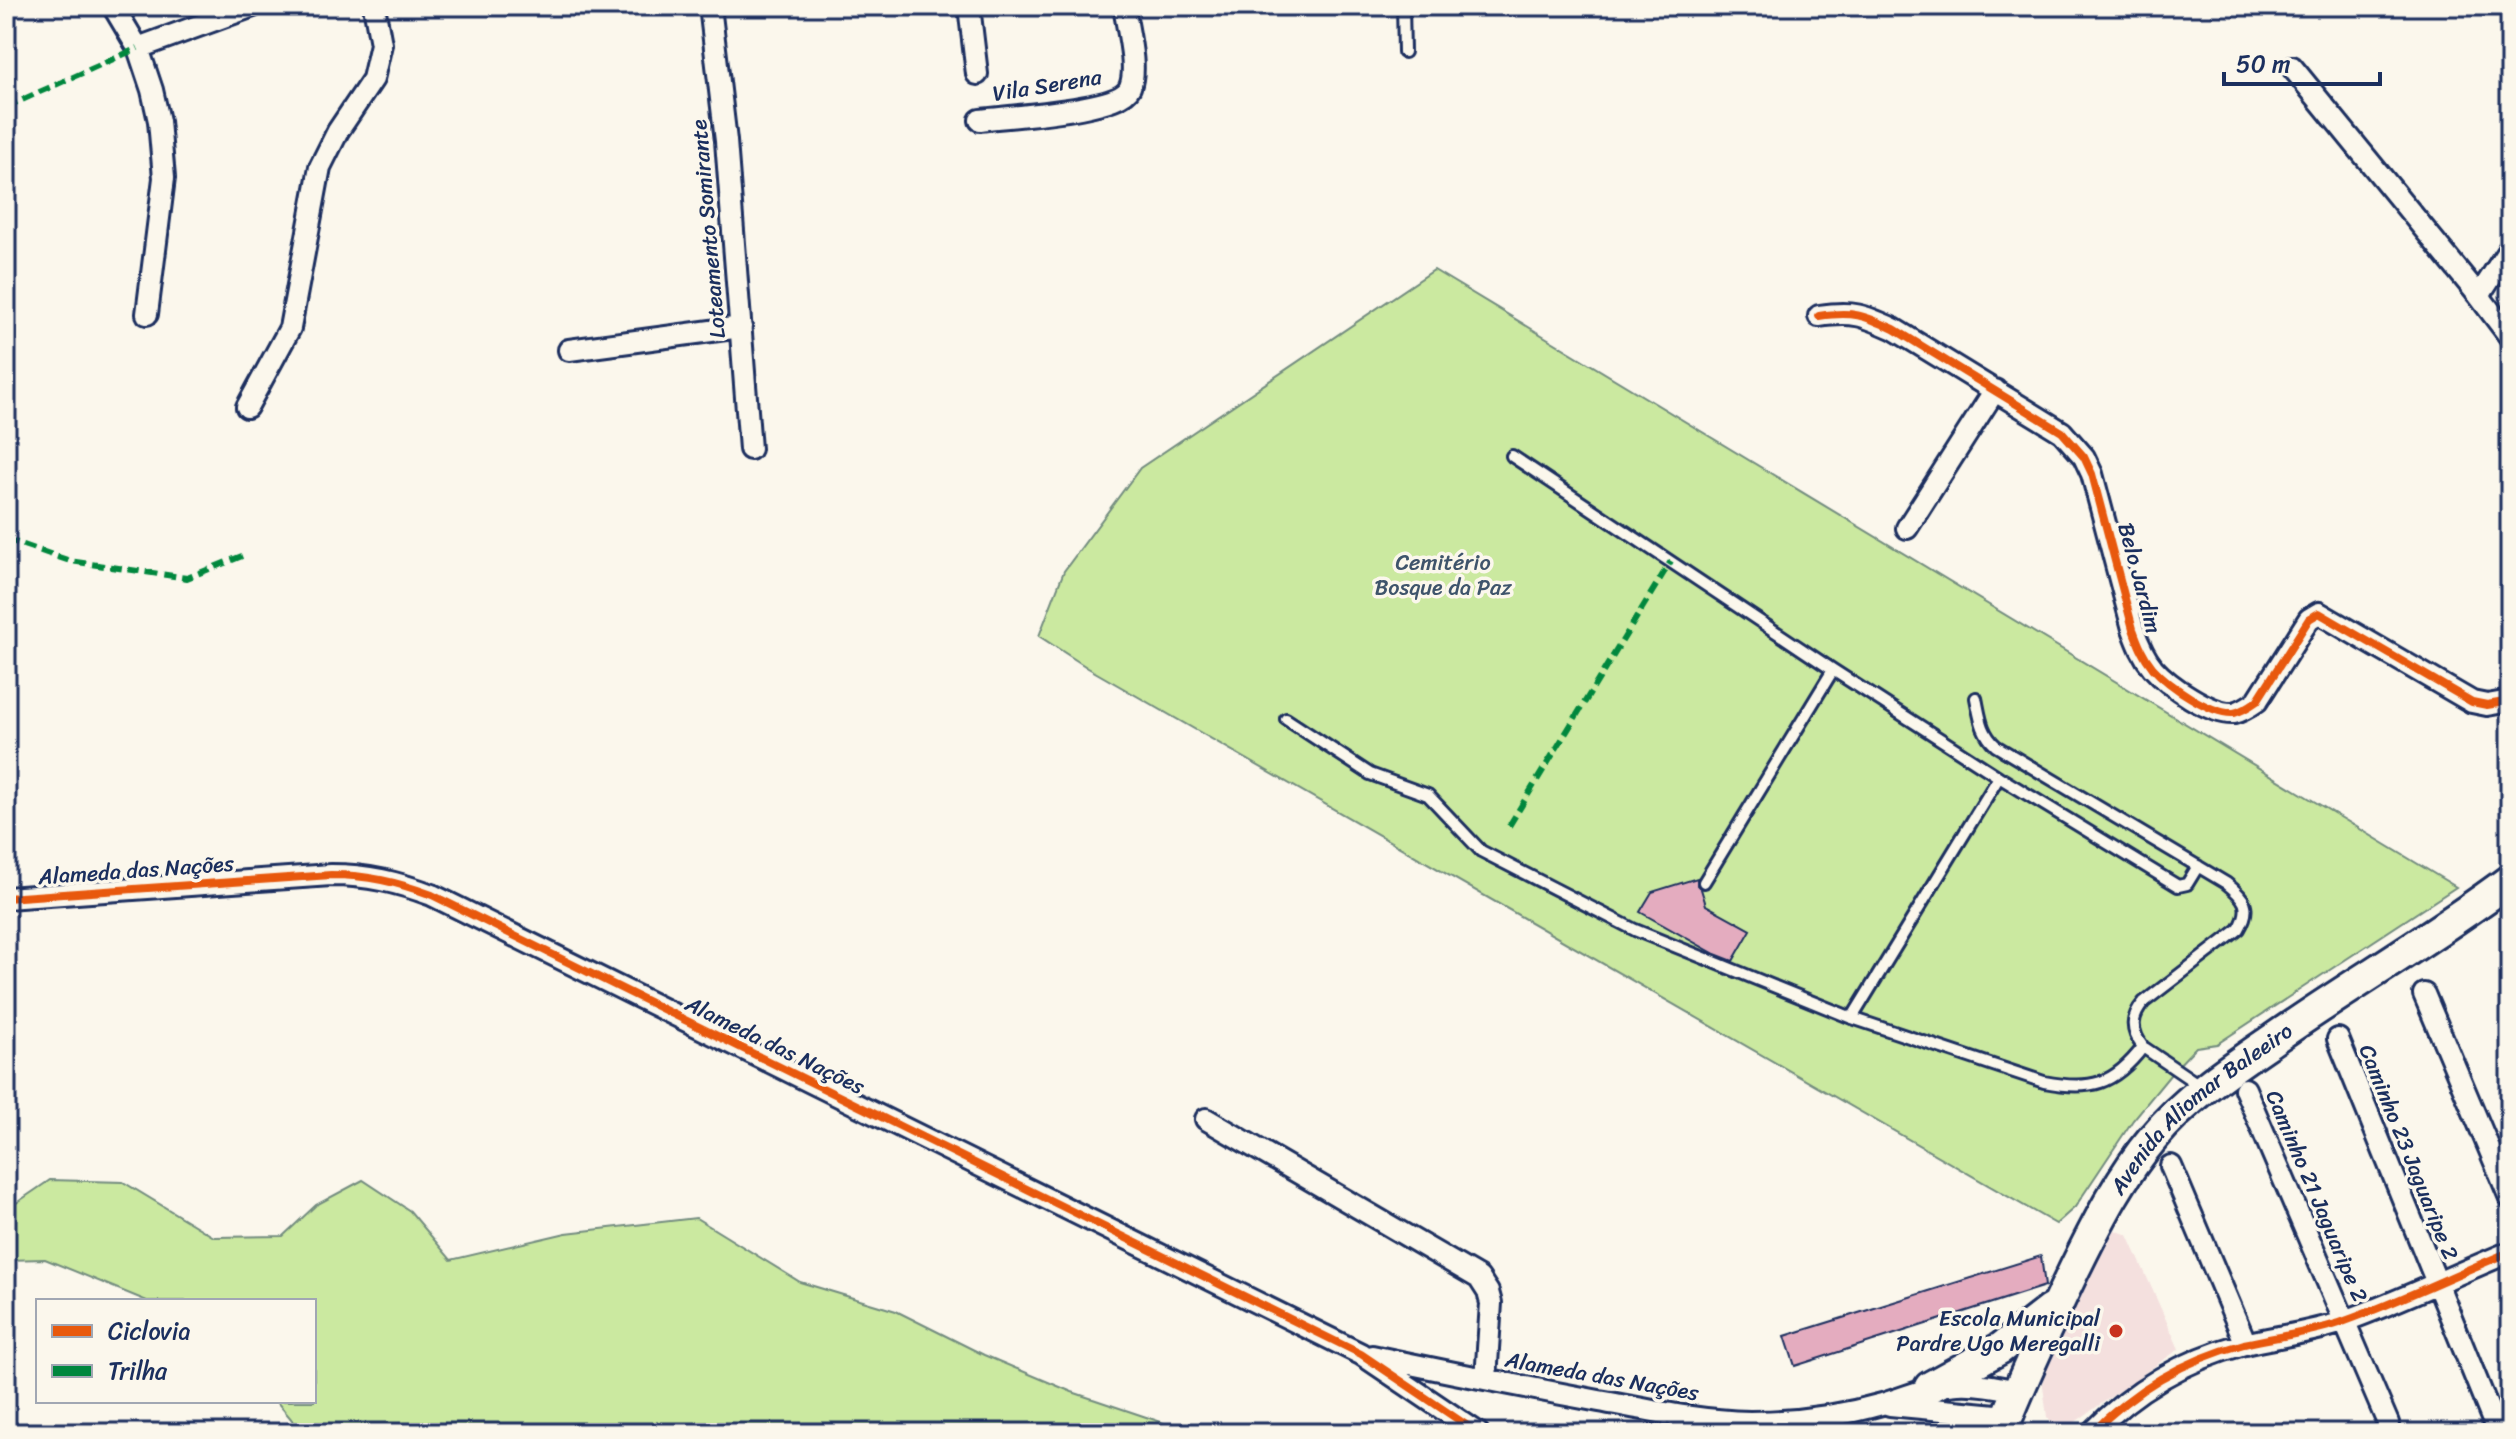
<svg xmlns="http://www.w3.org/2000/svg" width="2516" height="1439" font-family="Sriracha,sans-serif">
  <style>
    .built { fill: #f4e0de }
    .green { fill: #cbe9a0; stroke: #738c7f; stroke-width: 2 }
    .building { fill: #e4acbf; stroke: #1b2f5e; stroke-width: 2 }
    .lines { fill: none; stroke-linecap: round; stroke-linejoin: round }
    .lane-casing { stroke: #1b2f5e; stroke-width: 16 }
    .street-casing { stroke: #1b2f5e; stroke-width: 26 }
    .secondary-casing { stroke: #1b2f5e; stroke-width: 36 }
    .lane { stroke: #fbf7ec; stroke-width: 10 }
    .street { stroke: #fbf7ec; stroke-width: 20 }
    .secondary { stroke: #fbf7ec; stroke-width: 30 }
    .quiet { stroke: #00873e; stroke-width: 6; stroke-dasharray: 12 6; stroke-linecap: butt }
    .cycleway-casing { stroke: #fbf7ec; stroke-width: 13 }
    .cycleway { stroke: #e8590c; stroke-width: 8 }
    .poi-dot { fill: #c8321e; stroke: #fbf7ec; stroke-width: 3 }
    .labels { text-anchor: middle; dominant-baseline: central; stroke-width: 7; stroke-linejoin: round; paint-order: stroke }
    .street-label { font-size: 22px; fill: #1b2f5e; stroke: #fbf7ec }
    .park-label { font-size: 22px; fill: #3e546b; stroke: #fbf7ec }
    .poi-label { font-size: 22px; fill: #1b2f5e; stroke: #fbf7ec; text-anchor: end }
  </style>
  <rect width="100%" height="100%" fill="#fbf7ec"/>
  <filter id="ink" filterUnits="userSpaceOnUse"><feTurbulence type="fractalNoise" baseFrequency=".0125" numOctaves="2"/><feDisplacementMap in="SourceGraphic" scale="16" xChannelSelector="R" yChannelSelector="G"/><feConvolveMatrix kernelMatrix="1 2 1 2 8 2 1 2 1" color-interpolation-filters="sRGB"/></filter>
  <g filter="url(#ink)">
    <path class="built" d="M2115 1230 2128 1235 2179 1349 2061 1432 2047 1417 2042 1378 2069 1313Z"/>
    <path class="green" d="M1434 270 2456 887 2217 1044 2196 1047 2175 1069 2133 1120 2075 1207 2056 1224 1088 668 1039 636 1064 571 1140 468Z
      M50 1180 123 1182 214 1237 283 1236 316 1205 363 1180 410 1211 451 1260 566 1233 696 1218 800 1282 896 1311 984 1355 1072 1392 1161 1422 1182 1433H303L276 1401H314V1301H147L45 1259 6 1260V1210Z"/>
    <path class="building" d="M1697 878V885L1701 889 1706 905 1751 930 1733 961 1715 954 1640 912 1652 892Z
      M2041 1256 2045 1286 1795 1366 1785 1336Z"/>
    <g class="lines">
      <defs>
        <path id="lane" d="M1403 6 1404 52
          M1512 456 1833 670 1999 777 2178 886 2187 884 2198 866
          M1976 698C1980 717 1981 733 1996 746L2226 883C2245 898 2252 907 2239 929L2144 1002C2131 1017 2130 1030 2143 1047L2202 1087
          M1286 719 1370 774 1428 795 1481 851 1635 930 1852 1018 2044 1082C2091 1091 2114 1085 2143 1047
          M1704 882 1833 670
          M1852 1018 1999 777"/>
        <path id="street" d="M113 6 138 48 152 90 159 121 164 178 147 314
          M710 6 726 141 750 449
          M969 6 977 74
          M138 48 253 6
          M2292 67 2479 296 2510 337
          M980 120C1007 116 1120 111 1130 87 1138 67 1127 28 1124 6
          M2479 296 2510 248
          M1819 316C1854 311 1863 315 1894 329L2062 432 2084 457 2092 474 2133 629C2138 643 2143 656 2153 668 2168 685 2211 715 2234 713 2243 711 2250 706 2257 701L2309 619 2319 613 2472 702 2487 705 2510 701
          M569 350 741 327
          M247 407 290 328 320 167 338 131 373 79 381 44 374 6
          M1907 528 1995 390
          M6 898 331 875C367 875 397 882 432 895L1361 1354 1478 1433
          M2424 994 2510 1198
          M2338 1039 2498 1433
          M2245 1089 2388 1423
          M1206 1119 1479 1278 1488 1292 1491 1303 1486 1379
          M2171 1166 2246 1344
          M1372 1356C1448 1372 1524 1387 1599 1401 1649 1410 1699 1421 1750 1422 1793 1422 1840 1416 1882 1404 1908 1397 1930 1385 1958 1384 1979 1383 1998 1387 2018 1391
          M1890 1405 2007 1416
          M2092 1433C2134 1389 2185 1360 2244 1344 2277 1336 2313 1333 2345 1321 2401 1301 2455 1274 2510 1252"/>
        <g id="secondary">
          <path d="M1930 1387 2001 1348 2050 1310"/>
          <path id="s1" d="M2001 1433C2023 1377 2049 1322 2075 1268 2098 1222 2120 1177 2153 1138 2185 1099 2228 1070 2269 1042 2348 986 2433 938 2510 880"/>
        </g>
      </defs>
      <use href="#lane" class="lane-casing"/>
      <use href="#street" class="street-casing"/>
      <use href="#secondary" class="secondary-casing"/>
      <use href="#lane" class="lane"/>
      <use href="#street" class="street"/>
      <use href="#secondary" class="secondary"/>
      <path class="quiet" d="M6 107 138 48
        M6 539 70 561 187 578 242 556
        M1509 826 1671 561"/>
      <defs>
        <path id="cycleway" d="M1819 316C1854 311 1863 315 1894 329L2062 432 2084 457 2092 474 2133 629C2138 643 2143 656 2153 668 2168 685 2211 715 2234 713 2243 711 2250 706 2257 701L2309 619 2319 613 2472 702 2487 705 2510 701
          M6 898 331 875C367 875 397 882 432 895L1361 1354 1478 1433
          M2092 1433C2134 1389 2185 1360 2244 1344 2277 1336 2313 1333 2345 1321 2401 1301 2455 1274 2510 1252"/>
      </defs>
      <use href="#cycleway" class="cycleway-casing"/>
      <use href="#cycleway" class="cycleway"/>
    </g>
  </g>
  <circle class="poi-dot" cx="2116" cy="1331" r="8"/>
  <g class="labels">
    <g class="street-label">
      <text transform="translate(1047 85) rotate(-9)">Vila Serena</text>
      <text transform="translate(708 229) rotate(-95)">Loteamento Somirante</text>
      <text transform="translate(2140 578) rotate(75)">Belo Jardim</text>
      <text transform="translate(136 870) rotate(-4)">Alameda das Nações</text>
      <text transform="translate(775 1045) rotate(26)">Alameda das Nações</text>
      <text stroke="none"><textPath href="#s1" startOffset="388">Avenida Aliomar Baleeiro</textPath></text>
      <text transform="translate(2409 1152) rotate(68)">Caminho 23 Jaguaripe 2</text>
      <text transform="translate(2317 1196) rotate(67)">Caminho 21 Jaguaripe 2</text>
      <text transform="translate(1602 1376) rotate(10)">Alameda das Nações</text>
    </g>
    <g class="park-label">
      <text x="1443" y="562">Cemitério<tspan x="1443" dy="25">Bosque da Paz</tspan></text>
    </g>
    <g class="poi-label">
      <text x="2100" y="1318">Escola Municipal<tspan x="2100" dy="25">Pardre Ugo Meregalli</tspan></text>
    </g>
  </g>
  <rect width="2516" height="1439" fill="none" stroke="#fbf7ec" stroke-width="32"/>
  <rect x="16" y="16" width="2484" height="1407" fill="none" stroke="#1b2f5e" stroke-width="3" filter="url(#ink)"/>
  <rect x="36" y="1299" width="280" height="104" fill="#fbf7ec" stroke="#a1a7b3" stroke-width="2"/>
  <rect x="52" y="1325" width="40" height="12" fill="#e8590c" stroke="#a1a7b3" stroke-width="2"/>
  <text x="108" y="1339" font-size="24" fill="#1b2f5e">Ciclovia</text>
  <rect x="52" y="1365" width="40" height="12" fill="#00873e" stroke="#a1a7b3" stroke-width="2"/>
  <text x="108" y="1379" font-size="24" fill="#1b2f5e">Trilha</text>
  <path d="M2224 72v12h156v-12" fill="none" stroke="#1b2f5e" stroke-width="4"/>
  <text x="2236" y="72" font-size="24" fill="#1b2f5e" stroke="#fbf7ec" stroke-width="6" paint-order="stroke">50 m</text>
</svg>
